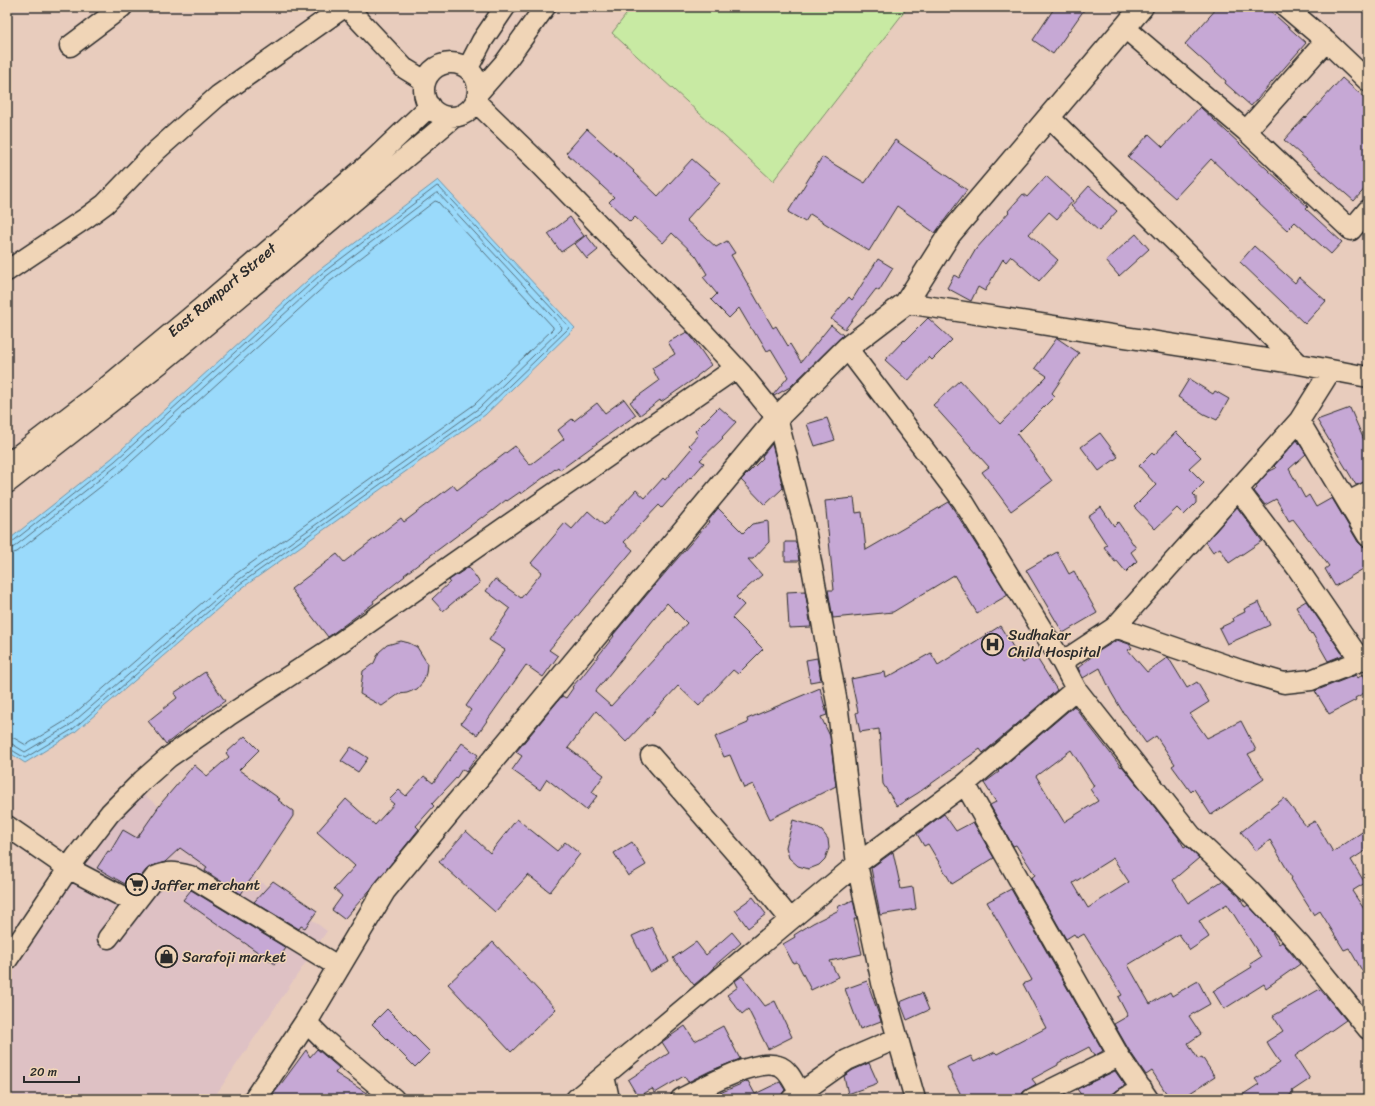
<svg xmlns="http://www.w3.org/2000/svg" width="1375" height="1106" font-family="Sriracha,sans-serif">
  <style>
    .built { fill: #dec1c4 }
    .green { fill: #c8eaa3; stroke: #7a8a67 }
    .water { fill: #9adafb; stroke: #6e94a8 }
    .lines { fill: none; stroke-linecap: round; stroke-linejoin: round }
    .shore { stroke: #57717e; stroke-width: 1 }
    .building { fill: #c6a8d5; stroke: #2b2b2b; fill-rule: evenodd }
    .minor-casing { stroke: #2b2b2b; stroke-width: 23 }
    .major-casing { stroke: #2b2b2b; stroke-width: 25 }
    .minor { stroke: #f0d5b7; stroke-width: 20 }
    .major { stroke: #f0d5b7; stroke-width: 22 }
    .labels { text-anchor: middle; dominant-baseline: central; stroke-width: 3; stroke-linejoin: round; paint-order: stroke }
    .street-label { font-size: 15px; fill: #2b2b2b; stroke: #f0d5b7 }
    .poi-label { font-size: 15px; fill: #2b2b2b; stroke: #f0d5b7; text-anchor: start }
  </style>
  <rect width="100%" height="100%" fill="#e8ccbd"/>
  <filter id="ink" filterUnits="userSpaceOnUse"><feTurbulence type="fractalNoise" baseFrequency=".025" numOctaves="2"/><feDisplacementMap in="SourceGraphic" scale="8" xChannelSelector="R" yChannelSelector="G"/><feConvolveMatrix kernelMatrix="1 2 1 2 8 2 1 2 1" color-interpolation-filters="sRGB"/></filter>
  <g filter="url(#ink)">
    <path class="built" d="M133 787 327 931 213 1099H7V982Z"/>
    <path class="green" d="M632 7H908L773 181 612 33Z"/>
    <path class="water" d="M438 180 575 328 485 415 242 588 75 732 25 763 7 751V541L112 458 318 271Z"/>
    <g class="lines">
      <path class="shore" d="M7 544 11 543 115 461 321 274 437 186 439 187 569 327 568 329 482 412 240 584 73 729 25 758 10 749 7 748
        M7 549 14 547 118 465 324 278 436 193H438L562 327 561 329 479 408 237 581 70 725 25 752 12 744 7 743
        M7 555 17 552 122 470 328 283 435 201 438 202 553 327V329L475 404 233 576 67 720 26 745 14 738 7 737"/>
    </g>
    <path class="building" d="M1055 7H1086L1053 54 1033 40Z
      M1218 7H1266L1306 43 1251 106 1225 83 1226 81 1185 44Z
      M1342 78 1368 101V185L1354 201 1284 140 1305 117 1306 118Z
      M1200 107 1308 207 1306 209 1342 242 1331 254 1295 222 1287 230 1211 159 1175 198 1128 157 1149 134 1163 147Z
      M587 129 634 171 633 172 658 196 692 159 720 183 686 220 716 247 727 241 735 253 731 255 773 328 776 326 788 346 790 344 801 362 831 325 843 335 790 387 774 396 773 395 788 377 771 349 767 351 757 334 755 335 739 308 729 318 711 300 717 294 703 277 707 274 696 256 672 233 663 243 635 217 630 222 609 202 614 197 566 153Z
      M895 140 967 190 935 233 897 206 869 251 810 214 805 222 788 212 822 157 865 183Z
      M1046 176 1073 201 1057 219 1049 212 1029 234 1058 260 1039 281 1011 256 1006 262 1003 259 985 291 978 287 971 301 947 288 954 275 959 278 976 249 1009 212 1008 211 1023 194 1027 197Z
      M1089 186 1117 211 1099 231 1071 206Z
      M570 217 584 236 561 252 548 234Z
      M1136 234 1149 249 1119 276 1106 261Z
      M586 235 598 250 587 259 575 244Z
      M1254 246 1295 283 1299 277 1326 301 1305 324 1240 262Z
      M878 259 893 268 879 291 876 289 845 329 831 319 849 297 852 300Z
      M928 318 952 340 932 360 929 357 908 381 885 360 904 340 905 341Z
      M687 332 693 339 711 365 697 376V377L661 402 660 400 640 415 630 402 659 381 652 368 675 354 668 342Z
      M1057 338 1079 353 1052 393 1055 396 1017 434 1052 481 1011 511 982 472 989 467 933 405 960 380 1000 424 1047 376 1035 368Z
      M1189 379 1213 394 1215 391 1229 399 1217 420 1204 414 1178 397Z
      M624 399 636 415 560 470 558 467 521 494 520 492 507 501 506 500 483 518 482 517 404 575 405 576 373 601 374 603 328 637 291 589 337 554 344 562 401 518 404 522 453 485 457 490 515 446 530 465 564 439 558 430 572 419 574 421 597 403 605 413Z
      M719 407 736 422 722 437 723 438 700 460 704 463 691 478 690 477 679 490V489L662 508 659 505 624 542 633 550 549 650 558 656 543 677 526 665 477 735 461 723 471 710 466 706 505 650 489 640 510 609 486 591 495 579 521 598 542 572 531 563 565 523 572 529 588 511 604 525 636 490 645 498 663 478 665 480 692 448 689 445 698 435 695 431Z
      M1350 408 1368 449V481L1356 485 1317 420Z
      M827 418 835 440 815 446 807 424Z
      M1176 432 1201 457 1189 468 1204 483 1193 494 1196 497V503L1184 515 1177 508 1155 529 1134 507 1156 485 1139 466 1152 453 1154 455Z
      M1100 433 1118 457 1099 471 1081 447Z
      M1297 440 1306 454 1289 469 1305 498 1309 495 1316 507 1332 498 1358 542 1362 546 1368 547V566L1335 586 1325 569 1329 566 1293 519 1289 521 1276 499 1265 505 1254 491 1257 488 1256 486 1268 472 1276 468 1274 466Z
      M772 444 783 488 765 505 741 480 763 458 762 456Z
      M854 498 856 513 862 512 866 550 949 502 1008 595 977 613 954 575 893 612 833 618 828 590H834L825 501Z
      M1101 507 1114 526 1118 522 1136 548 1131 552 1137 561 1126 572 1117 561 1115 562 1104 547 1107 545 1088 516Z
      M1237 507 1262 541 1229 563 1220 548 1213 552 1206 542Z
      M718 508 743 533 752 524 768 521 769 542 753 559H748L762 575 736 597 744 605 732 618 763 649 738 674 733 670 699 706 678 686 626 742 596 711 568 748 604 775 592 792 597 796 586 810 547 779 540 790 512 770 522 756 516 752 562 696 566 698 573 688 572 687 579 679H580L614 636 613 635 671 566 709 522 708 521ZM667 603 687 623 611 706 595 692Z
      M785 542H796L799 561H785Z
      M1057 552 1069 574 1074 571 1097 613 1063 633 1026 570Z
      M469 567 480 583 456 600 443 611 432 599 450 582 449 580Z
      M805 591 811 627 789 628 787 592Z
      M1306 601 1328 633 1343 655 1328 661 1312 633 1311 634 1296 607Z
      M1259 602 1270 625 1227 644 1219 628 1234 621 1233 618 1245 612 1244 609Z
      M1000 626 1023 663 1035 655 1057 690 983 753 980 749 918 793 897 806 883 784 879 729 860 732 856 713 858 712 851 679 885 672 886 678 931 653 938 665Z
      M1117 640 1129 644 1132 648 1128 650 1147 672 1168 657 1187 688 1197 682 1209 702 1190 714 1207 738 1241 721 1256 750 1248 754 1264 779 1211 815 1194 789 1191 792 1172 766 1175 764 1156 736 1146 743 1125 714H1124L1111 692 1100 668 1083 678 1078 668 1096 653Z
      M401 641 409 643 417 647 427 663 426 673 423 682 417 689 407 693 399 694 382 706 360 694 363 671 374 663 379 652 387 645Z
      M817 658 821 680 810 682 806 660Z
      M205 672 225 701 193 723 166 744 148 721 177 698 174 693Z
      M1363 674 1368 683V691L1355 698 1356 700 1329 714 1315 691 1356 675 1358 678Z
      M820 688 827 715 821 717 830 736 836 786 770 819 753 784 744 788 730 755 724 757 715 737 748 723 747 719Z
      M1074 706 1121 767 1122 766 1178 837 1184 847 1186 846 1199 858 1173 880 1188 903 1222 881 1239 896 1245 907 1248 905 1270 929 1279 944 1282 942 1300 964 1266 988 1264 984 1224 1009 1213 991 1252 967 1250 964 1261 957 1227 904 1199 921 1209 937 1190 950 1179 934 1128 965 1150 1004 1170 992 1172 996 1198 981 1210 1004 1189 1016 1201 1034 1188 1043 1198 1059 1202 1057 1215 1077 1190 1093 1193 1099H1170L1152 1071 1146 1075 1129 1050 1114 1024 1128 1016 1118 997 1122 995 1084 934 1077 938 1074 934 1066 939 1031 878 1035 875 1016 845 1013 846 990 805 996 802 984 783 999 772 998 771ZM1071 750 1094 786 1090 789 1098 801 1064 822 1036 776ZM1113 858 1129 882 1088 908 1073 883Z
      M245 736 259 750 239 770 280 799 278 800 293 811V816L241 894 205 871 207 867 180 848 165 862 151 866 146 870 132 888 97 868 108 851 110 852 123 830 137 838 162 802 194 765 207 776 229 757 226 753Z
      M462 743 478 755 466 772 462 769 457 777 432 804 434 806 416 826 419 829 370 890 344 919 332 910 342 896 334 889 355 866 317 832 346 799 375 825 394 804 389 800 399 790 406 796 424 776 433 783Z
      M351 747 368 758 358 772 341 761Z
      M1284 798 1306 826 1315 821 1333 852 1368 828V849L1351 860 1365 883 1352 891 1368 915V981L1349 948 1344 950 1320 911 1314 915 1291 879 1292 878 1270 840 1256 851 1241 832Z
      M944 814 956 831 973 822 994 858 952 884 928 844 924 846 917 834Z
      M517 819 557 851 565 842 580 854 550 892 528 875 495 912 439 862 466 831 490 853Z
      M793 820 816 827 822 831 828 839 829 848 825 859 819 865 809 869 798 866 789 858 786 847Z
      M632 842 646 865 628 876 614 853Z
      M893 852 901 889 913 887 916 909 880 915 871 868Z
      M273 881 317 911 305 928 301 926 299 929 254 902Z
      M1011 889 1103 1051 1094 1056 1089 1047 1058 1063V1065L1032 1079 1036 1084 1023 1092 1021 1099H963L947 1067 971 1056 974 1062 995 1052 997 1054 1046 1028 1023 984 1032 980 987 902Z
      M191 890 286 948 275 964 183 900Z
      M753 897 766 914 748 928 735 910Z
      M853 900 857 919H854L862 954 830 961 838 977 811 990 797 962 793 963 783 944 795 937 794 935 813 923 839 910 837 907Z
      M652 927 669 962 650 972 632 936Z
      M732 932 741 943 713 967 714 968 694 985 673 958 696 942 706 955Z
      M493 942 556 1009 511 1052 448 984Z
      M742 976 765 1006 775 1001 792 1037 768 1049 748 1009 742 1014 727 995 738 987 735 981Z
      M867 981 881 1021 860 1029 845 989Z
      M1320 989 1346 1020 1295 1056 1310 1079 1292 1091 1293 1093 1284 1099H1236L1259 1084 1255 1079 1280 1063 1266 1042 1283 1031 1273 1016Z
      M922 993 929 1010 907 1020 900 1002Z
      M387 1009 430 1052 415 1067 372 1024Z
      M685 1026 695 1041 723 1026 740 1059 710 1071 688 1082 684 1076 655 1093 652 1089 638 1097 628 1080 669 1053 662 1042Z
      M317 1049 339 1068 335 1073 376 1099H270L306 1050 310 1057Z
      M869 1063 878 1083 848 1094 844 1076 853 1070Z
      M1115 1071 1125 1085 1105 1099H1084L1077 1089Z
      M748 1081 755 1094 780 1082 785 1090 782 1094 781 1099H706Z"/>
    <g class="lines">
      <defs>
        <path id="minor" d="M347 7 404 68 425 81
          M1286 7 1326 41 1368 81
          M1125 28 1246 131 1351 230 1368 210
          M70 46 122 7
          M424 90a27 27 0 1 1 54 0a27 27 0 1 1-54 0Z
          M468 68 482 41 505 7
          M478 93 506 61 545 7
          M476 102 538 162 701 330 741 373 777 418 804 524 837 703 857 864 882 983 915 1099
          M1049 117 1299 364
          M1246 131 1326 41
          M7 271 86 218 105 204 156 151 218 96 344 7
          M906 303 1299 364 1368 377
          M847 348 963 501 1062 662 1076 689 1191 835 1250 891 1300 945 1368 1029
          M1299 421 1368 536
          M7 464 102 391 205 305 371 162 430 106
          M7 483 163 361 454 117
          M1238 489 1298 569 1361 661
          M1348 502 1368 492
          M1115 627 1240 670 1284 683 1311 680 1368 658
          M1062 662 1115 627 1299 421 1331 370
          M651 756 740 858 790 919
          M965 784 1119 1056 1148 1099
          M7 826 68 868 135 903
          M108 938 155 877C169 871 175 872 190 876L339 967
          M7 960 76 857 110 813 143 780 169 757 228 716 338 644 504 528 736 368
          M306 1022 323 1039 394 1099
          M604 1076 609 1099
          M576 1099 857 864 965 784 1076 689
          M681 1099C702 1088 755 1058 778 1066 789 1069 795 1085 800 1094
          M792 1099 847 1060 898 1038
          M1032 1099 1119 1056
          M1124 1099 1142 1089"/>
        <path id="major" d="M255 1099 306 1022 384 891 777 418 847 348 906 303 949 235 1142 7"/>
      </defs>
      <use href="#minor" class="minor-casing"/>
      <use href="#major" class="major-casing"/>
      <use href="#minor" class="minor"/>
      <use href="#major" class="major"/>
    </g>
  </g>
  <defs>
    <symbol id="hospital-ring" viewBox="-11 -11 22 22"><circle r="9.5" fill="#f0d5b7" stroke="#2b2b2b" stroke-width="1.5"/><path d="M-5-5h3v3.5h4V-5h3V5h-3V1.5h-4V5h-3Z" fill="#2b2b2b"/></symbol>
    <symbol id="supermarket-ring" viewBox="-11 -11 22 22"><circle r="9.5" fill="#f0d5b7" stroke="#2b2b2b" stroke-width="1.5"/><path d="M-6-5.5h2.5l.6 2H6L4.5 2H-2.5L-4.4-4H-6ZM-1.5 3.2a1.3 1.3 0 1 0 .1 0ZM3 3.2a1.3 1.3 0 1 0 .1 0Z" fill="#2b2b2b"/></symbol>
    <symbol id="shop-ring" viewBox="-11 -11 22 22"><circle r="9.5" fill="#f0d5b7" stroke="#2b2b2b" stroke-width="1.5"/><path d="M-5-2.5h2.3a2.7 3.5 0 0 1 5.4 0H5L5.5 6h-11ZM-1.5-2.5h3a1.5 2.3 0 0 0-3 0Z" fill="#2b2b2b"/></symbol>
  </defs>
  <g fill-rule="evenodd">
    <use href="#hospital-ring" x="980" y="632" width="25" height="25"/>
    <use href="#supermarket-ring" x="124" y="872" width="25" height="25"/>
    <use href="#shop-ring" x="154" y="944" width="25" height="25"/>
  </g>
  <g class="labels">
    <g class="street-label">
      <text transform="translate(222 290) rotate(-40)">East Rampart Street</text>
    </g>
    <g class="poi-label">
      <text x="1008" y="635">Sudhakar<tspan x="1008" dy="17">Child Hospital</tspan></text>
      <text x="152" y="885">Jaffer merchant</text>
      <text x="182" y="957">Sarafoji market</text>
    </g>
  </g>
  <rect width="1375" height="1106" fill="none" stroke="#f0d5b7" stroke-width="24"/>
  <rect x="12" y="12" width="1351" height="1082" fill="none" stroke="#2b2b2b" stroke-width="1.5" filter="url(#ink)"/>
  <path d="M24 1076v6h55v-6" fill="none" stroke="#2b2b2b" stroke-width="2"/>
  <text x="30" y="1076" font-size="12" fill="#2b2b2b" stroke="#f0d5b7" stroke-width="3" paint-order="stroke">20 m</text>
</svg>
